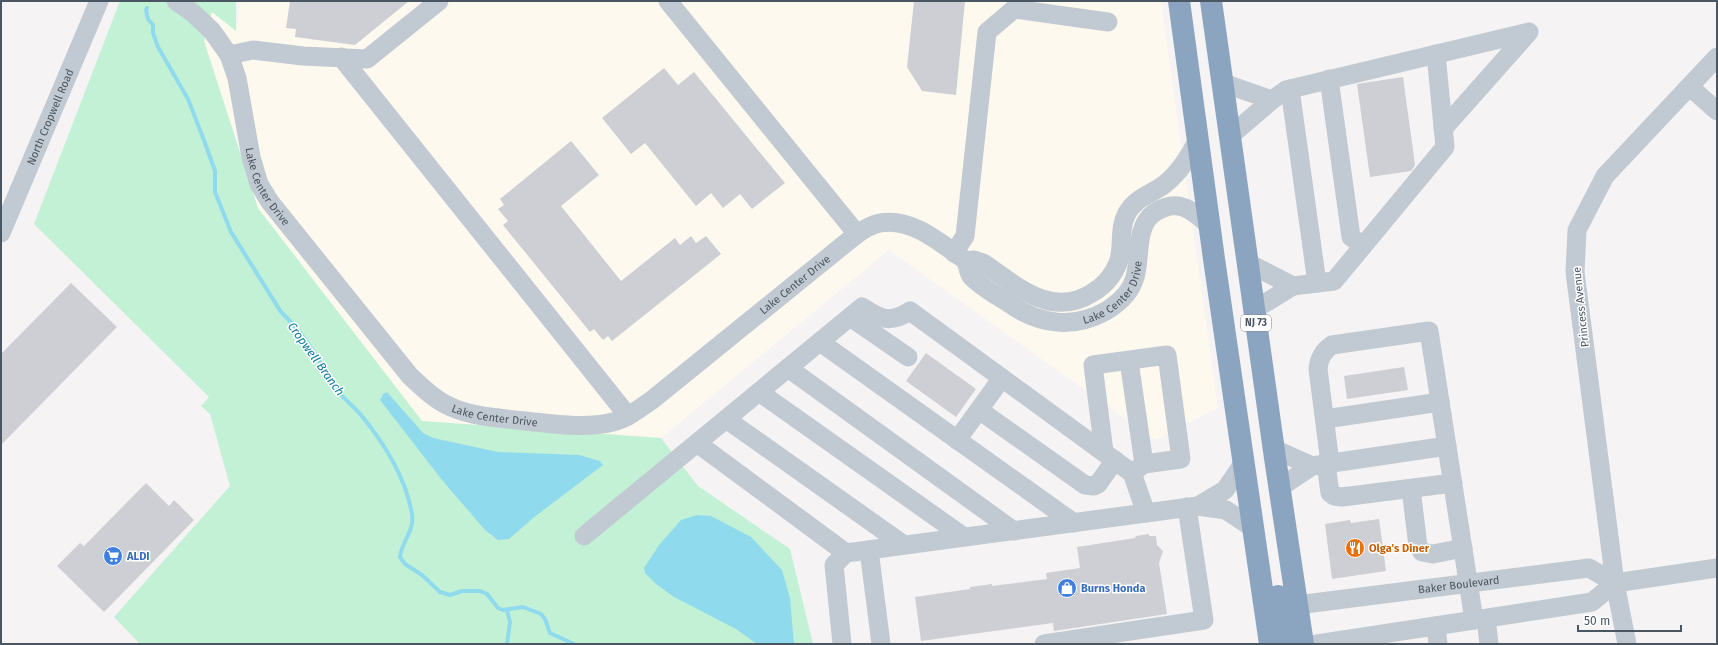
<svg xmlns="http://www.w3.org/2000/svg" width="1718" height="645" font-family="'Fira Sans',sans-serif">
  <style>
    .commercial { fill: #fdf9ef }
    .green { fill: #c3f1d5 }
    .water { fill: #90daee }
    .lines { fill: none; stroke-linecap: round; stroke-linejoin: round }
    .stream { stroke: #90daee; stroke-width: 4 }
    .building { fill: #cdcfd5 }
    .minor { stroke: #c1cad2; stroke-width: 19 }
    .highway { stroke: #8ba5c1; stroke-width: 22 }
    .labels { text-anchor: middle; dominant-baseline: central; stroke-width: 3; stroke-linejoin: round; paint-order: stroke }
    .shield { fill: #fff; stroke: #808990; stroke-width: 1 }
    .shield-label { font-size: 10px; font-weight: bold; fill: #4a5661 }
    .street-label { font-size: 11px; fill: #4a5661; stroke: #fff }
    .food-label { font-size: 11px; font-weight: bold; fill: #c56008; stroke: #fff; text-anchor: start }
    .shop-label { font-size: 11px; font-weight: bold; fill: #366cbe; stroke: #fff; text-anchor: start }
    .water-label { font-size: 12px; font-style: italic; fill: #0c7c9b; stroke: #fff }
  </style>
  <rect width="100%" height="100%" fill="#f5f3f3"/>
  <path class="commercial" d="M241 1H1161L1218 408 1155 440 889 250 661 438 422 421 258 209 204 41 212 11 236 30Z"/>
  <path class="green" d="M120 1H236V31L212 12 204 41 258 208 422 421 661 438 698 486 790 549 813 644H140L114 617 230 486 210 414 201 406 209 397 34 224Z"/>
  <path class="water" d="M387 392 423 433 433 438 498 452 579 455 600 461 603 465 533 518 509 539 498 540 485 530 442 480 380 400 383 394Z
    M697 515 711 516 751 537 782 570 790 598 794 644H757L736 629 674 597 656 584 645 573 644 568 659 545 681 520Z"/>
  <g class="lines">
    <path class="stream" d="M147 8 146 10 148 19 153 25V33L158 47 188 99 205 143 215 171V192L231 232 281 312C295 325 307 341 317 357 324 369 330 381 338 391 345 400 354 407 361 415 384 443 406 479 412 514 415 530 401 543 400 557L405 564 422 575 440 592 450 595 462 591H480L487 594 498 608 503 610 523 607 541 614 545 619 550 633 574 644
      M507 644 510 622 507 610"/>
  </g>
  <path class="building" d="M290 1H409L355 45 295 37 296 29 286 28Z
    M914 1H965L956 95 922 91 907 67Z
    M664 68 678 85 694 72 785 183 752 209 740 194 723 208 711 193 696 206 645 143 631 154 602 118Z
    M1403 77 1415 165 1411 171 1370 177 1357 84Z
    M571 141 599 175 561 206 621 281 675 238 680 245 691 236 696 243 706 236 721 254 612 341 608 336 603 340 594 329 590 332 503 225 508 221 498 209 504 205 500 199Z
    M71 283 117 327 1 445V354Z
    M926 353 976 389 956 417 906 381Z
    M1404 367 1408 390 1347 399 1344 376Z
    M146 483 169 506 174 500 194 520 104 612 57 566 80 543 84 546Z
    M1379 519 1386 571 1332 579 1325 524 1350 520 1351 523Z
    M1149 534V536H1156L1157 545 1163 551 1159 563 1167 614 1054 631 1053 623 921 641 915 597 970 589V587L992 584V586L1047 579 1046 573 1080 568 1077 547 1135 538 1136 536Z"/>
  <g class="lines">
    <g class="minor">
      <path id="s1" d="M176 1 193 13 212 31 229 55 237 78 251 157 259 184 270 202 410 376C423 388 435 400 451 407 473 417 501 418 525 421 554 424 584 429 613 422 627 419 640 408 652 400L857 234C864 229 871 225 880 223 912 217 942 244 966 261 968 266 968 272 971 276 981 287 998 296 1010 304 1040 325 1074 329 1106 311 1119 303 1131 292 1135 277 1141 257 1135 226 1154 213 1178 197 1192 210 1210 226"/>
      <path d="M668 1 857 234"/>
      <path d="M229 55 253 50 303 56 367 59 439 1"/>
      <path d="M341 57 628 416"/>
      <path d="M1329 79 1351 237 1363 246"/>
      <path d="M1223 83 1272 100 1230 136"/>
      <path d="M1690 87 1717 111"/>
      <path d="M1290 89 1317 283"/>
      <path d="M1272 100 1286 90 1529 32 1443 129"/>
      <path id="s2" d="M1 233 99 1"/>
      <path d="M954 253 965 236 987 32 1014 9 1108 22"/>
      <path d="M966 261 974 260 983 263C1016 285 1051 319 1092 293 1104 286 1113 276 1118 263 1124 247 1118 229 1127 213 1136 197 1152 194 1165 184 1180 172 1189 156 1198 140"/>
      <path d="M1248 263 1293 286 1254 310"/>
      <path d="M1293 286 1334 281 1445 147 1436 54"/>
      <path d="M850 317 908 357"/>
      <path d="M820 342 1074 523"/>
      <path d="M1129 361 1144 464"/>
      <path d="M788 368 1014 531"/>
      <path d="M759 392 964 537"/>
      <path d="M979 410 1085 485 1094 486 1098 484 1115 460"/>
      <path d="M726 419 904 545"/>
      <path d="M1325 419 1440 402"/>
      <path d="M957 440 1002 378"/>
      <path d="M697 443 846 553"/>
      <path d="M1274 449 1312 466 1279 488"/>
      <path d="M1104 452 1093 365 1167 355 1181 459 1144 464 1132 473"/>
      <path d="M1330 463 1318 369C1319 358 1323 351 1332 345L1429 331 1474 620"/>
      <path d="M1326 464 1330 493 1334 496 1342 497 1453 483"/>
      <path d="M1312 466 1447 446"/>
      <path d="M1411 489 1418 546 1422 552 1433 554 1463 548"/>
      <path d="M1198 506 1225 490 1244 462"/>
      <path d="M584 536 862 307C880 319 890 324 910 311L1132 473 1146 513"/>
      <path d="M869 550 881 644"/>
      <path id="s3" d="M1297 605 1589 568 1615 583"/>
      <path d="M1486 619 1489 644"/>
      <path d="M1436 626 1438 644"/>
      <path d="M842 644 834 565 846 553 1198 506 1226 510 1253 528"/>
      <path d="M1044 644 1204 620 1187 507"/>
      <path d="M1317 644 1592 602 1615 583 1717 568"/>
      <path d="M1627 644 1615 583 1575 272 1577 230 1605 176 1717 57"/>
    </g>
    <path class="highway" d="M1179 1 1214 259 1270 644
      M1211 1 1275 458 1303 644
      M1278 596 1282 622 1287 634 1301 644"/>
  </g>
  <defs>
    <symbol id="restaurant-disc" viewBox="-11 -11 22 22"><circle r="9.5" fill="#e8710a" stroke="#fff"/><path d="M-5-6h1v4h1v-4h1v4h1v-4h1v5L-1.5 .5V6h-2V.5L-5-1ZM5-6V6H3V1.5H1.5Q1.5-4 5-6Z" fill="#fff"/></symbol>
    <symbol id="supermarket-disc" viewBox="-11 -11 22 22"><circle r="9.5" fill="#3f7fe0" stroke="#fff"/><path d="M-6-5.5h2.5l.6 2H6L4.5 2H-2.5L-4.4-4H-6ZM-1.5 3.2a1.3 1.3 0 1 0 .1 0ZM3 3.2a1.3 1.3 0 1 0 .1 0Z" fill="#fff"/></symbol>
    <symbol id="shop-disc" viewBox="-11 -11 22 22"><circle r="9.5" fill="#3f7fe0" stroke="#fff"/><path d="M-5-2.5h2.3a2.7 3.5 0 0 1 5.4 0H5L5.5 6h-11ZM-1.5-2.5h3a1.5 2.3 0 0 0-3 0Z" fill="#fff"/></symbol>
  </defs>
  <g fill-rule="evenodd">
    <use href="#restaurant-disc" x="1344" y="537" width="22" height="22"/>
    <use href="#supermarket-disc" x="102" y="545" width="22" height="22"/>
    <use href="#shop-disc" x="1056" y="577" width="22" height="22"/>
  </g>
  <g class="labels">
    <rect class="shield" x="1241" y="315" width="30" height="16" rx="3"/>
    <g class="shield-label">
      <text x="1256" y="323">NJ 73</text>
    </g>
    <g class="street-label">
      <text stroke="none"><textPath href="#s2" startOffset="126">North Cropwell Road</textPath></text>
      <text stroke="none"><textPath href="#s1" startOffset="215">Lake Center Drive</textPath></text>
      <text stroke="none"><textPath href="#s1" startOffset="898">Lake Center Drive</textPath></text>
      <text stroke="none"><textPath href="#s1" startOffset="1285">Lake Center Drive</textPath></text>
      <text transform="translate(1581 307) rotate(-96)">Princess Avenue</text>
      <text stroke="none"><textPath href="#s1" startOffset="550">Lake Center Drive</textPath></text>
      <text stroke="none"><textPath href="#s3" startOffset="163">Baker Boulevard</textPath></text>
    </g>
    <g class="food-label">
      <text x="1369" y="548">Olga's Diner</text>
    </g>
    <g class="shop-label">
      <text x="127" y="556">ALDI</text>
      <text x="1081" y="588">Burns Honda</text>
    </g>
    <g class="water-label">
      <text transform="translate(316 359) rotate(54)">Cropwell Branch</text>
    </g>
  </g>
  <rect width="1718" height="645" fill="none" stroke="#4a5661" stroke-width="4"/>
  <path d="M1578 625v6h103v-6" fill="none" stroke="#4a5661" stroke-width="2"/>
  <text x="1584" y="625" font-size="12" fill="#4a5661" stroke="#ffffff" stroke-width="3" paint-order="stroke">50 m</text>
</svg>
